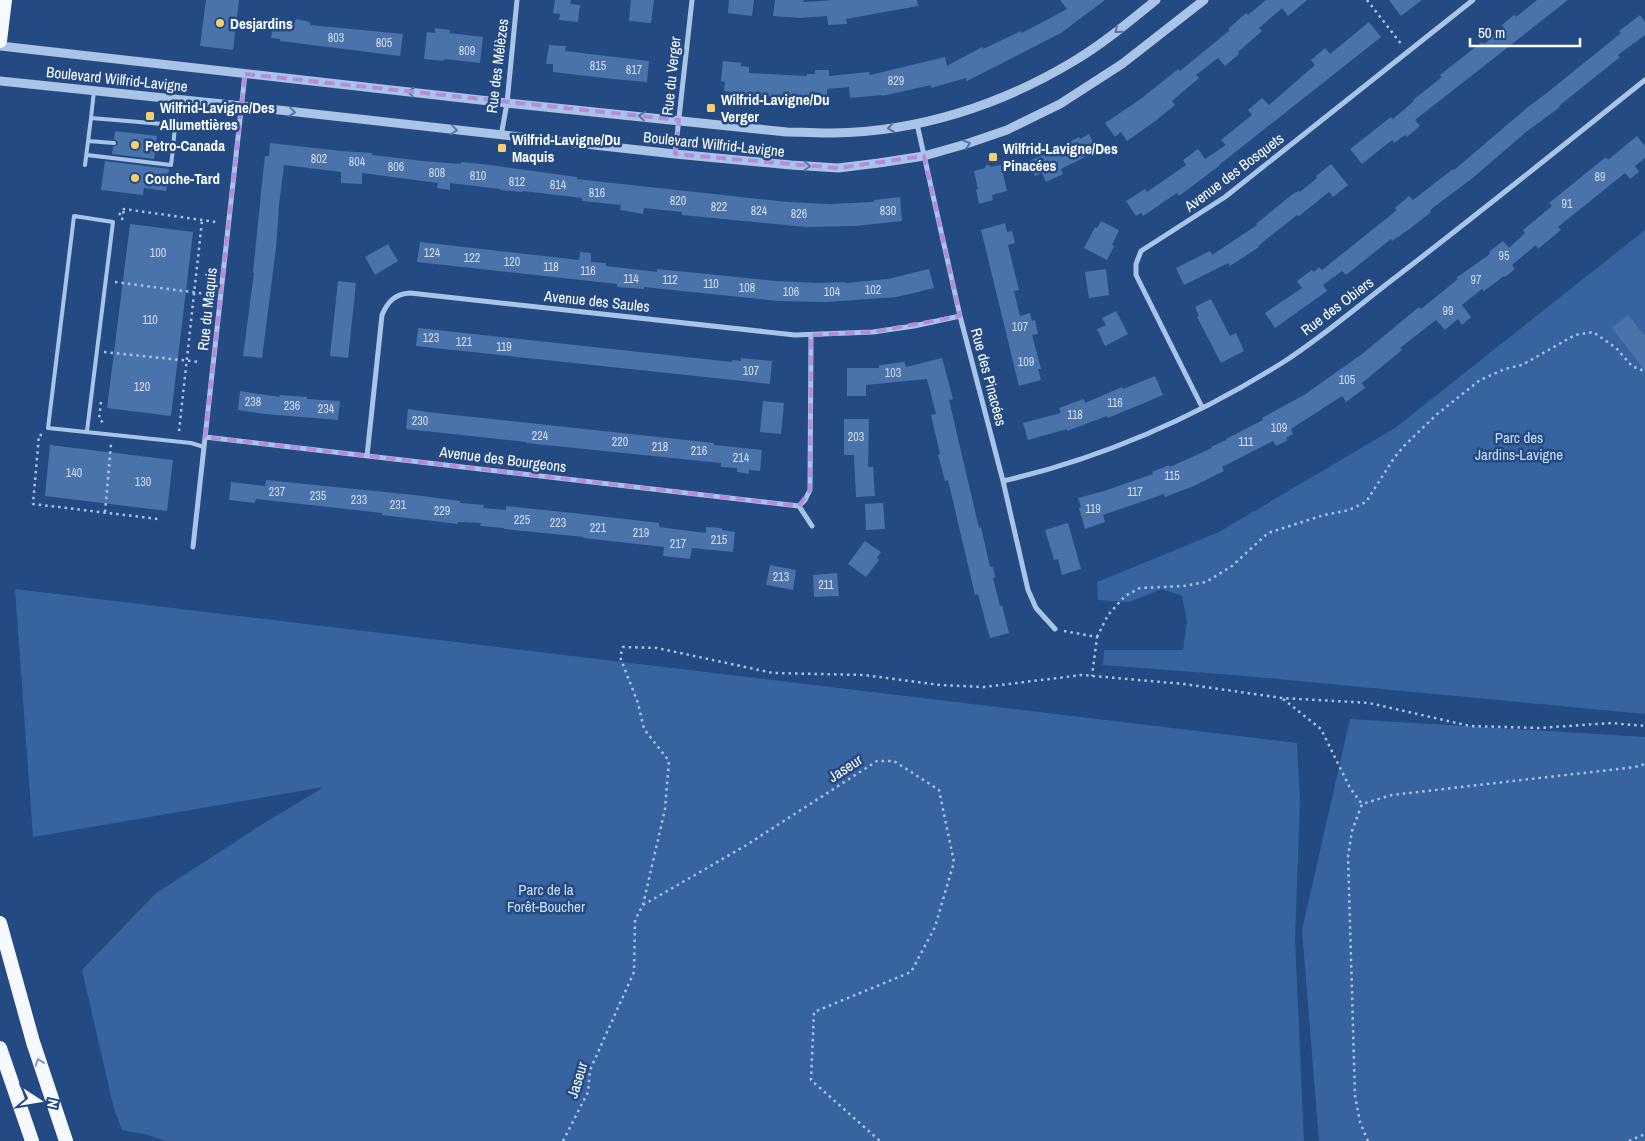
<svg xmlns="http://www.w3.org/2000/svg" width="1645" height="1141" font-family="'Archivo Narrow',sans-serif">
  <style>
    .green { fill: #3763a0 }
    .building { fill: #4b73ab }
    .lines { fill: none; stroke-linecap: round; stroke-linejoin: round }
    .path { stroke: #aac4e8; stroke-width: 2.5; stroke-dasharray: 2.5 4; stroke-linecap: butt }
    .service { stroke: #aac4e8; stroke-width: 4 }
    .minor { stroke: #aac4e8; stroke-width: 5 }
    .tertiary { stroke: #aac4e8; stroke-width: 9 }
    .trunk { stroke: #f6f9fe; stroke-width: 14 }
    .oneway { stroke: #5275a6 }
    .oneway2 { stroke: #8299ba }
    .marked { fill: none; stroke: #b68bdc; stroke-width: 4; stroke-dasharray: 10 6; stroke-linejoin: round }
    .poi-dot { fill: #f3d06d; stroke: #234a82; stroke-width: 2 }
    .labels { text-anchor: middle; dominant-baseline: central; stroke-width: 5; stroke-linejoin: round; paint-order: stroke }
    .number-label { font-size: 12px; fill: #d2dcea }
    .poi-label { font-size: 15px; font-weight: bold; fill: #fff; stroke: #234a82; text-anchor: start }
    .street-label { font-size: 15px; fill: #fff; stroke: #234a82 }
    .park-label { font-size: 15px; fill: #cedff6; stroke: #234a82 }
  </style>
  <rect width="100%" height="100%" fill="#234a82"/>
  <path class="green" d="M1645 230V714L1246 676 1103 665 1104 650H1183L1187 621 1182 596 1162 589 1129 602 1098 600 1097 582 1219 532 1395 428Z
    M15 589 1297 743 1300 801 1295 940 1304 1141H165L148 1135 122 1130 114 1109 82 970 155 894 261 825 324 787 33 837Z
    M1350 719 1645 737V1141H1319L1302 930Z"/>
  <path class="building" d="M206 0H239L233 50 200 46Z
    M555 0H571L570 4 580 5 578 22 559 20 560 14 553 13Z
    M631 0H654L651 23 629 21Z
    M729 0H754L752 16 728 13Z
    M775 0H804L803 2 835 0H917L918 6 846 19 847 24 828 25 827 16 800 18 773 16Z
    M1060 0H1105L1061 33 967 81 966 78 931 88V85L882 96V95L850 98 849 87 827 89V99H797V98L762 96 724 91 725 82 721 81 723 61 741 63V66L749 67V73L807 76V74H815V70H829V76L869 72 870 75 945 57 947 66 982 47 983 49 1021 31 1022 33 1067 9Z
    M1266 0H1307L1288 16 1282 8 1259 28 1262 31 1238 52 1239 54 1225 66 1218 58 1196 75 1199 78 1172 101 1175 105 1154 122 1127 141 1121 132 1115 137 1105 123 1142 98 1178 69 1180 71 1230 30 1228 29 1246 13 1248 15Z
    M1389 0H1422L1401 16Z
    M1537 0H1568L1415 120 1420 126 1407 137 1405 135 1394 143 1392 140 1362 164 1350 149 1391 117 1393 119 1414 101 1413 100 1442 77 1440 75 1482 42 1484 44 1504 28 1502 25 1514 15 1516 17Z
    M1640 15 1645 22V35L1618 55 1620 57 1559 106 1560 107 1526 132 1474 177 1430 210 1431 212 1411 228 1392 241 1391 239 1346 275 1342 271 1323 285 1327 291 1275 328 1265 313 1302 288 1297 281 1312 270 1314 272 1319 267 1322 270 1397 210 1395 208 1409 196 1413 200 1453 169 1454 170 1528 107 1548 92 1621 33 1619 31Z
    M274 19 295 22 296 19 310 22V25L403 34 400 56 280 41V39L271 38Z
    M1369 22 1381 37 1219 165V166L1179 196 1177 193 1143 216 1141 213 1136 216 1126 201 1145 189 1147 192 1186 165 1183 160 1198 149 1205 159 1226 145 1221 140 1252 115 1248 110 1262 98 1269 105 1315 65 1311 60 1325 48 1330 54Z
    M435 28 450 30 449 33 483 37 480 63 444 59V61L424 59 427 32 435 33Z
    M549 45 566 46 565 51 649 61 647 82 613 79 553 72V64H546Z
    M115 131 157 136 156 144 151 147 152 150 155 152 154 159 112 154 113 147 118 144 117 141 114 139Z
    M1089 134 1097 151 1061 169 1063 174 1046 182 1042 173 1035 176 1029 161 1065 145V144L1079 137 1080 139Z
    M1637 136 1645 146V158L1635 166 1639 172 1630 179 1625 173 1558 227 1561 230 1538 249 1536 245 1512 265 1515 269 1505 277 1504 276 1484 291 1482 289 1462 305 1471 317 1462 325 1458 319 1445 330 1436 320 1400 348 1402 350 1362 383 1365 388 1346 402 1342 396 1291 429 1293 434 1286 438 1288 440 1276 446 1273 441 1222 467 1224 471 1194 486 1165 497 1164 494 1103 515 1105 522 1085 529 1079 508 1081 507 1078 498 1104 491 1153 474 1152 472 1169 465 1170 467 1212 448 1211 447 1226 440V439L1263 420 1262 418 1304 395 1362 354 1419 307 1421 309 1458 279 1456 278 1490 254 1489 252 1503 241 1509 248 1525 233 1523 230 1552 206 1549 203 1606 157 1608 160Z
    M270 143 341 151 372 153V155L423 161 461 164V162L490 165 577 177V179L603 182 787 202 830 204 874 202V200L900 197 902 221 855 226 806 227 682 215V212L644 208 643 214 620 210 621 205 582 201V198L523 191 522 192 500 190V189L450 183V190L437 188 438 183 362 173V184L341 183V172L284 165 279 205 276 248 262 358 243 356 254 273H253L262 183 265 156H269Z
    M105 161 169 169 166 191 144 188 143 195 101 190Z
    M987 164 991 167 1001 165 1007 191 992 195 993 200 979 204 976 190 978 189 974 171 985 168Z
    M1331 164 1348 185 1333 197 1329 192 1299 216 1297 215 1258 246 1259 247 1230 266 1228 263 1184 285 1176 268 1210 251 1212 255 1257 225 1256 224 1294 193 1299 191 1300 192 1317 178 1316 176Z
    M1101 221 1119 230 1112 245 1114 246 1107 260 1084 248 1095 227 1097 228Z
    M1005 223 1007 232 1012 231 1015 243 1008 245 1019 290 1014 291 1020 316 1030 313 1032 321 1035 320 1038 334 1032 335 1041 369H1038L1041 380 1019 386 981 230Z
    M130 224 193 232 171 416 107 408Z
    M420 242 579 260 580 252 591 253V262L606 263V266L657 272V269L776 281 818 283 845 282V283L888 279 929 269 934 288 897 297 827 302 778 301 644 287V289L617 287V284L417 262Z
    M388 244 398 261 375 275 365 257Z
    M1106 269 1109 295 1089 298 1085 272Z
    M338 281 356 283 348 358 330 356Z
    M1211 299 1230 336 1236 333 1244 351 1221 363 1197 317 1199 316 1195 307Z
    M1116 311 1128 334 1105 346 1097 329 1106 325 1102 318Z
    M1628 315 1645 336V371L1612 328Z
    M418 328 732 362V360L741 361V358L772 361 770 384 416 346Z
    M942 358 953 399 949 400 979 528 981 527 990 567 993 566 995 577 993 578 1000 606 1002 605 1009 633 990 638 978 594 975 595 948 480 945 481 938 455 940 454 931 415 936 414 927 379 866 385V396H847V368H879V366L881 365 903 362 905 363 906 367Z
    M1155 376 1163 395 1108 418 1107 416 1067 431V429L1028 440 1023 423 1061 413 1059 408 1084 399 1085 403 1122 387 1123 389Z
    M240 391 279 397 280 395 307 397V399L340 401 338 420 265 414 238 410Z
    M763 401 784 403 781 434 760 432Z
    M408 409 435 413 714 443V445L762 450 760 471 749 470V474L737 472V468L721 467V463L526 443V442L406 429Z
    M844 419H869L868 467H873L875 496 856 497 854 455H844Z
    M50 445 173 460 167 511 45 496Z
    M266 480 414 495 460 501V503L484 505 483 508 506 510V506L573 513 659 523V527L706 533V527L722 528V530L735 532 733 552 692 548 690 559 663 556 664 547 583 538 584 537 504 529V528L480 526 481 523 458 522V524L382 515V513L256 499 255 503 229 500 231 482 265 486Z
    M883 503 885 529 866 530 865 504Z
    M1068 523 1081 569 1062 575 1058 559 1054 560 1045 530Z
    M865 541 881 552 877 558 879 560 866 577 848 564Z
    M770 565 796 570 793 590 766 585Z
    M837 573 839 596 814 597 813 575Z"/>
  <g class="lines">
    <path class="path" d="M1367 0 1402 45
      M119 215 124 209 216 222
      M122 220 124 209
      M115 282 207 294
      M104 352 200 362
      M101 402 99 419 105 424
      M179 431 202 221
      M42 435H39L33 504 158 519
      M105 512 111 444
      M1064 631 1097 637 1092 676
      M1097 637 1108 615 1125 596 1140 588 1184 586 1206 582 1232 566 1268 533 1324 515 1349 510 1366 502 1394 458 1404 446 1436 415 1480 380 1505 369 1522 365 1575 335 1593 332 1616 348 1632 366 1641 370 1645 367
      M1283 699 1321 729 1350 788 1362 804
      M643 905 665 809 669 761 644 729 638 703 620 657 623 647 657 648 773 673 864 675 940 685 984 687 1082 675 1184 684 1282 698 1369 703 1470 726 1539 728 1611 723 1645 726
      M563 1141 588 1092 590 1070 634 972 635 920 643 905 745 846 877 761H894L939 790 954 862 935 927 911 972 814 1012 811 1080 880 1141
      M1368 1141 1360 1122 1355 1096 1348 856 1352 831 1362 804 1392 795 1635 767 1645 764
      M1629 1141 1645 1134"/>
    <path class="service" d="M94 91 91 118 175 125 176 120
      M88 141 114 143
      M155 148 173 149 175 125
      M87 155 171 165 173 149
      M85 165 91 118
      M87 431 113 222 74 216 48 428 191 443 204 447"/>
    <path class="minor" d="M917 124 960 316 1003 481 1028 590 1036 608 1055 629
      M501 136 507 103 517 0
      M675 154 692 0
      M1202 407 1136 275V264L1141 251 1225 197 1473 0
      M205 437 799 506
      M367 456 382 315C388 301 395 294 410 293L795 335 873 332 914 326 960 316
      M1003 481C1103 458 1198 416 1285 361 1322 337 1357 307 1392 280 1477 215 1561 147 1645 80
      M799 506 805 500 810 490 811 335
      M799 506 812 526
      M193 547 245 74"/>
    <path class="tertiary" d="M0 46 507 103 787 132C802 132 817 133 833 133 918 132 1001 105 1074 61 1103 44 1130 21 1156 0
      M0 81 242 106 675 154 791 165 838 168 879 163 924 156 966 144 1007 130 1060 104 1122 64 1204 0"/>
    <path class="trunk" d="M0 41 5 0
      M0 923 33 1042 66 1141
      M0 1048 32 1141"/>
  </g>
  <defs><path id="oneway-chevron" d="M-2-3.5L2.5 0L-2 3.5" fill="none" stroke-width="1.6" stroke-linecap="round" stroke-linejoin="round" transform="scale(1.25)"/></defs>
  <g class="oneway">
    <use href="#oneway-chevron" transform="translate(1118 30) rotate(141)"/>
    <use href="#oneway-chevron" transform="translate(411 92) rotate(-174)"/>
    <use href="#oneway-chevron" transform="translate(292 112) rotate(7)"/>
    <use href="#oneway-chevron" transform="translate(642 116) rotate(-174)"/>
    <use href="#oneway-chevron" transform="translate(891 128) rotate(171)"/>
    <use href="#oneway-chevron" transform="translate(454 130) rotate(7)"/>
    <use href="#oneway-chevron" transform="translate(967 144) rotate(-17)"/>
    <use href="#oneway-chevron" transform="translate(807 166) rotate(3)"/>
  </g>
  <use class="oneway2" href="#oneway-chevron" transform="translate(39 1062) rotate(-109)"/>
  <path class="marked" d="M245 74 679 120 675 154 838 168 924 156 960 316 873 332 811 335 810 490 799 506 205 437Z"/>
  <g class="poi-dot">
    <circle cx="220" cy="23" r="5"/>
    <rect x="706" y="103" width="10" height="10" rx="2.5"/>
    <rect x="145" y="111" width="10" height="10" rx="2.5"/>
    <circle cx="135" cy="145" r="5"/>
    <rect x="497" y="143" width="10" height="10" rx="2.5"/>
    <rect x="988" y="152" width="10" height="10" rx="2.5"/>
    <circle cx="135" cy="178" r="5"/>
  </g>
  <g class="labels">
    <g class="number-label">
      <text x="336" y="38">803</text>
      <text x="384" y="43">805</text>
      <text x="467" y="51">809</text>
      <text x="598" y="66">815</text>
      <text x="634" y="70">817</text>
      <text x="896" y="81">829</text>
      <text x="319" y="159">802</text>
      <text x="357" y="162">804</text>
      <text x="396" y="167">806</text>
      <text x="437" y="173">808</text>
      <text x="478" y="176">810</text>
      <text x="1600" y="177">89</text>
      <text x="517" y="182">812</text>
      <text x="558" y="185">814</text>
      <text x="597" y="193">816</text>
      <text x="678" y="201">820</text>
      <text x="1567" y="204">91</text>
      <text x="719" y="207">822</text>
      <text x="759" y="211">824</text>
      <text x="888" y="211">830</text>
      <text x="799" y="214">826</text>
      <text x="158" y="253">100</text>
      <text x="432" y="253">124</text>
      <text x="1504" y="256">95</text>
      <text x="472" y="258">122</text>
      <text x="512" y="262">120</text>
      <text x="551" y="267">118</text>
      <text x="588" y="271">116</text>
      <text x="631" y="279">114</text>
      <text x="670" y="280">112</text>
      <text x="1476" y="280">97</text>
      <text x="711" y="284">110</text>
      <text x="747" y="288">108</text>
      <text x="873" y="290">102</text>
      <text x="791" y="292">106</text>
      <text x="832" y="292">104</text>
      <text x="1448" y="311">99</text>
      <text x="150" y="320">110</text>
      <text x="1020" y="327">107</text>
      <text x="431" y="338">123</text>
      <text x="464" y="342">121</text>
      <text x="504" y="347">119</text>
      <text x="1026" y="362">109</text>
      <text x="751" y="371">107</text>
      <text x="893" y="373">103</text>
      <text x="1347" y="380">105</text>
      <text x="142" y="387">120</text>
      <text x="253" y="402">238</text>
      <text x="1115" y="403">116</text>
      <text x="292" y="406">236</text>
      <text x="326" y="409">234</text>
      <text x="1075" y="415">118</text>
      <text x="420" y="421">230</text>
      <text x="1279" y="428">109</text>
      <text x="540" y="436">224</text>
      <text x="856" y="437">203</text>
      <text x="620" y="442">220</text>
      <text x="1246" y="442">111</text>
      <text x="660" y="447">218</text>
      <text x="699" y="451">216</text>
      <text x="741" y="458">214</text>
      <text x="74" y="473">140</text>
      <text x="1172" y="476">115</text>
      <text x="143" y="482">130</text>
      <text x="277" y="492">237</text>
      <text x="1135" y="492">117</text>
      <text x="318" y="496">235</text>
      <text x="359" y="500">233</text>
      <text x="398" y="505">231</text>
      <text x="1093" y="509">119</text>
      <text x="442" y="511">229</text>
      <text x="522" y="520">225</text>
      <text x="558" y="523">223</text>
      <text x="598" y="528">221</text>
      <text x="641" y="533">219</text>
      <text x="719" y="540">215</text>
      <text x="678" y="544">217</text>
      <text x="781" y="577">213</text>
      <text x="826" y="585">211</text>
    </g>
    <g class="poi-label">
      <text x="230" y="23">Desjardins</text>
      <text x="721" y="99">Wilfrid-Lavigne/Du<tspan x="721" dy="17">Verger</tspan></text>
      <text x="160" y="107">Wilfrid-Lavigne/Des<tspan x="160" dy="17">Allumettières</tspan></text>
      <text x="512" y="139">Wilfrid-Lavigne/Du<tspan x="512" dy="17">Maquis</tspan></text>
      <text x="145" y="145">Petro-Canada</text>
      <text x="1003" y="148">Wilfrid-Lavigne/Des<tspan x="1003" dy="17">Pinacées</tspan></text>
      <text x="145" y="178">Couche-Tard</text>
    </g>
    <g class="street-label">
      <text transform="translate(497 66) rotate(-83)">Rue des Mélèzes</text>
      <text transform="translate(671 76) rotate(-84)">Rue du Verger</text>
      <text transform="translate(117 79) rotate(6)">Boulevard Wilfrid-Lavigne</text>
      <text transform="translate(714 144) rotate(6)">Boulevard Wilfrid-Lavigne</text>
      <text transform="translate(1234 172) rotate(-37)">Avenue des Bosquets</text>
      <text transform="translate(597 301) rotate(6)">Avenue des Saules</text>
      <text transform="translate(1337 306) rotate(-37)">Rue des Obiers</text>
      <text transform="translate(207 309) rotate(-84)">Rue du Maquis</text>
      <text transform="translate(989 377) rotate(75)">Rue des Pinacées</text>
      <text transform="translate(503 459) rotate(7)">Avenue des Bourgeons</text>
      <text transform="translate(845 768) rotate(-33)">Jaseur</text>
      <text transform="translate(577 1080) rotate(-73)">Jaseur</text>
    </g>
    <g class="park-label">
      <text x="1519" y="437">Parc des<tspan x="1519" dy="17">Jardins-Lavigne</tspan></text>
      <text x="546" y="889">Parc de la<tspan x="546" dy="17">Forêt-Boucher</tspan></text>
    </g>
  </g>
  <g transform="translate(40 1101) rotate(102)" stroke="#234a82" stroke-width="4" paint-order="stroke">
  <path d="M0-4L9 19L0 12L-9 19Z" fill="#ffffff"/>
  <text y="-8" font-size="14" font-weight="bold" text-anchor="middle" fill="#ffffff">N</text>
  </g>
  <path d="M1470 38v8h110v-8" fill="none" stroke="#ffffff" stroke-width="2.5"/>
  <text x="1478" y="38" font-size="15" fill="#ffffff" stroke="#234a82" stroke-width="4" paint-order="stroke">50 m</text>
</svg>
